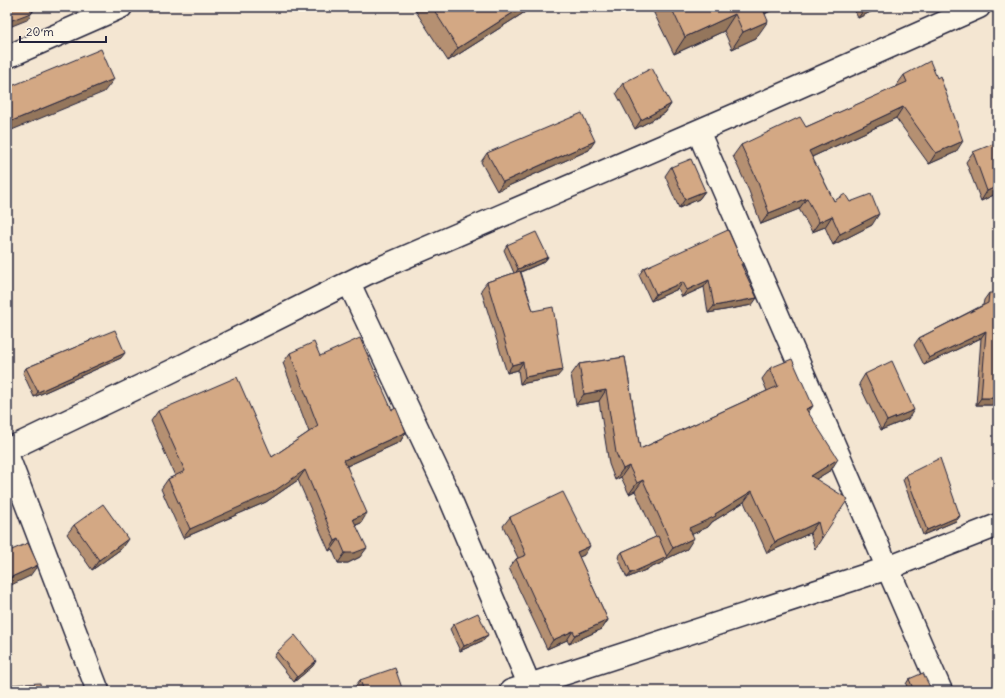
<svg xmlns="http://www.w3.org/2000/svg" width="1005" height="698" font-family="Delius,sans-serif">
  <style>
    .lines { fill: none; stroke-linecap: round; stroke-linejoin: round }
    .minor-casing { stroke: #22223b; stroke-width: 25 }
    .minor { stroke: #fcf5e5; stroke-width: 22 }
    .wall { fill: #b59072; stroke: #22223b }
    .shaded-wall { fill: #94765c; stroke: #22223b }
    .building { fill: #d3a884; stroke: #22223b }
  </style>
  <rect width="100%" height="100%" fill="#f4e6d2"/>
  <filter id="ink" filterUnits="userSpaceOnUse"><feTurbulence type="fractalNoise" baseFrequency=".025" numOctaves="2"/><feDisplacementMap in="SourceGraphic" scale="8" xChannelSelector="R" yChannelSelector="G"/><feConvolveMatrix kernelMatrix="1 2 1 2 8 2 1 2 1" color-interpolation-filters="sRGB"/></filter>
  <g filter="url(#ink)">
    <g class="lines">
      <defs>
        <path id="minor" d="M7 57 121 7
          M698 131 941 691
          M349 283 447 491 532 691
          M7 450 172 371 366 274 749 109 979 7
          M7 454 98 691
          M511 691 888 568 998 525"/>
      </defs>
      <use href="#minor" class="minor-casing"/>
      <use href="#minor" class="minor"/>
    </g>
    <path class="wall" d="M413 7H529L525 12 448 61Z
      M651 7H778L765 14 756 38 732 49 724 31 674 54Z
      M853 7H881L858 18Z
      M904 75 956 152 929 164 896 118 812 157 834 201 850 202 872 225 833 245 825 227 812 232 799 209 761 224 749 191 733 156 741 145 806 127 897 87 896 86Z
      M623 83 671 104 665 113 635 129 616 93Z
      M589 150 497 191 481 162 487 153Z
      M973 152 998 193 981 201 966 162Z
      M671 167 705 191 699 199 679 208 665 176Z
      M507 245 548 257 544 262 521 272 533 311 557 377 520 384 518 370 507 373 481 290 487 282 514 273 504 250Z
      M742 265 752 305 708 313 704 287 682 297 678 289 651 301 639 275 644 268Z
      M989 293 998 405H976L981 338 924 365 914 345 919 338 983 305 984 300Z
      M90 340 121 358 34 397 23 373 26 368 88 342Z
      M290 353 320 356 392 410 406 432 400 442 347 466 361 523 356 525 360 557 348 563H338L332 549 329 551 298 480 266 502 183 538 161 489 168 479 175 476 151 421 158 411 272 457 309 432 283 363Z
      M625 357 640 449 767 391 762 379 770 368 808 412 831 470 816 479 822 538 815 549 810 533 767 553 744 502 712 522 708 527 692 534 687 549 666 559 664 562 627 578 618 557 622 552 656 537 635 491 629 494 621 477 615 480 609 464 599 401 576 405 571 375 579 364Z
      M865 374 908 419 881 430 859 384Z
      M906 475 960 516 956 521 923 535 903 480Z
      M510 517 584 555 579 557 608 620 602 629 569 644 567 640 547 649 509 568 516 559 518 558 503 526Z
      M74 525 121 549 92 570 67 534Z
      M454 624 484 640 460 651 450 629Z
      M277 652 313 666 294 682 274 657Z
      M909 679 932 691H908L906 684Z
      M360 680 403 691H354L353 689Z
      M9 685 41 691H7V688Z"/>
    <path class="shaded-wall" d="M522 7H529L525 12 448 61 458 48Z
      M758 7H778L749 21Z
      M866 7H881L858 18Z
      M35 8 27 20 7 28V22Z
      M735 14 724 31 674 54 685 37Z
      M768 21 756 38 732 49 743 32Z
      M114 79 104 92 7 132V123Z
      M671 104 665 113 635 129 641 120Z
      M903 107 896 118 801 162 809 151Z
      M595 141 589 150 497 191 503 182Z
      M963 141 956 152 929 164 936 153Z
      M998 186V193L981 201 987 191Z
      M705 191 699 199 679 208 685 199Z
      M807 198 799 209 761 224 769 213Z
      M879 214 872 225 833 245 840 234Z
      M832 216 825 227 812 232 819 222Z
      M548 257 544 262 515 274 518 269Z
      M709 280 704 287 682 297 687 290Z
      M683 282 678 289 651 301 656 294Z
      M757 298 752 305 708 313 714 306Z
      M986 331 981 338 924 365 929 358Z
      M125 353 121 358 34 397 38 392Z
      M523 362 518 370 507 373 512 365Z
      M563 370 557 377 520 384 525 377Z
      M606 390 599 401 576 405 584 394Z
      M981 398H998V405H976Z
      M813 406 805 417 806 409Z
      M914 410 908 419 881 430 887 421Z
      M406 432 400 442 338 470 344 460Z
      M838 459 831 470 803 487 811 476Z
      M629 466 621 477 615 480 623 469Z
      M305 470 298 480 266 502 183 538 190 529Z
      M643 480 635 491 629 494 637 483Z
      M752 491 744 502 712 522 708 527 682 539 689 528 715 514Z
      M12 499 7 505V501Z
      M367 513 361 523 346 529 353 519Z
      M960 516 956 521 923 535 927 530Z
      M818 522 810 533 767 553 775 542Z
      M694 538 687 549 666 559 664 562 627 578 631 573 666 557 673 548Z
      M128 539 121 549 92 570 99 560Z
      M339 539 332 549 329 551 335 541Z
      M590 546 584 555 571 561 577 552Z
      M367 548 360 557 348 563H338L345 553Z
      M38 565 30 576 7 587V579Z
      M608 620 602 629 569 644 575 635Z
      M573 631 567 640 547 649 553 640Z
      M488 635 484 640 460 651 464 646Z
      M316 661 313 666 294 682 297 677Z"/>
    <path class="building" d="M7 7H34L35 8 32 10 33 12 7 22Z
      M432 7H522L458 48Z
      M671 7H762L768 21 743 32 735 14 685 37Z
      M101 49 114 79 7 123V88Z
      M930 61 937 78 940 76 963 141 936 153 903 107 809 151 834 201 845 194 850 202 871 194 879 214 840 234 832 216 819 222 807 198 769 213 757 180 741 145 800 117 806 127 907 82 904 75Z
      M652 68 671 104 641 120 623 83Z
      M582 113 595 141 503 182 487 153Z
      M998 142V186L987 191 973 152Z
      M691 159 705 191 685 199 671 167Z
      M728 230 743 264H741L757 298 714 306 709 280 687 290 683 282 656 294 644 268Z
      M536 232 548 257 518 269 507 245Z
      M520 271 533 311 553 307 563 370 525 377 523 362 512 365 487 282Z
      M989 293H998V398H981L986 331 929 358 919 338 988 303Z
      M115 330 125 353 38 392 26 368 90 341V340Z
      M360 338 392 410 396 408 406 432 344 460 367 513 353 519 367 548 354 553H345L339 539 335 541 305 470 273 492 190 529 168 479 185 471 158 411 237 377 272 457 318 426 290 353 314 342 320 356Z
      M625 357 640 449 778 386 770 368 792 359 813 406 806 409 838 459 811 476 848 499 822 538 818 522 775 542 752 491 715 514 716 516 689 528 694 538 673 548 643 480 637 483 629 466 623 469 616 453 606 390 584 394 579 364Z
      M892 361 914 410 887 421 865 374Z
      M940 458 960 516 927 530 906 475Z
      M7 488 12 499 7 501Z
      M563 492 590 546 577 552 608 620 575 635 573 631 553 640 516 559 526 555 510 517Z
      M103 504 128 539 99 560 74 525Z
      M658 536 667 557 631 573 622 552Z
      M28 543 38 565 7 579V552Z
      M478 613 488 635 464 646 454 624Z
      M295 635 316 661 297 677 277 652Z
      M395 668 403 691H364L360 680Z
      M923 673 932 691H914L909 679Z
      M40 683 41 691H9V685Z"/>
  </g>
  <rect width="1005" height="698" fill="none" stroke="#fcf5e5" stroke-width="24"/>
  <rect x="12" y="12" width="981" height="674" fill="none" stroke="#22223b" stroke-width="1.5" filter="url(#ink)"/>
  <path d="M20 36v6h86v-6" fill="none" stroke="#22223b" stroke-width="2"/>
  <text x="26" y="36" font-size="12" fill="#22223b" stroke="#fcf5e5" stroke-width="3" paint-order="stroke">20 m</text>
</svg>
